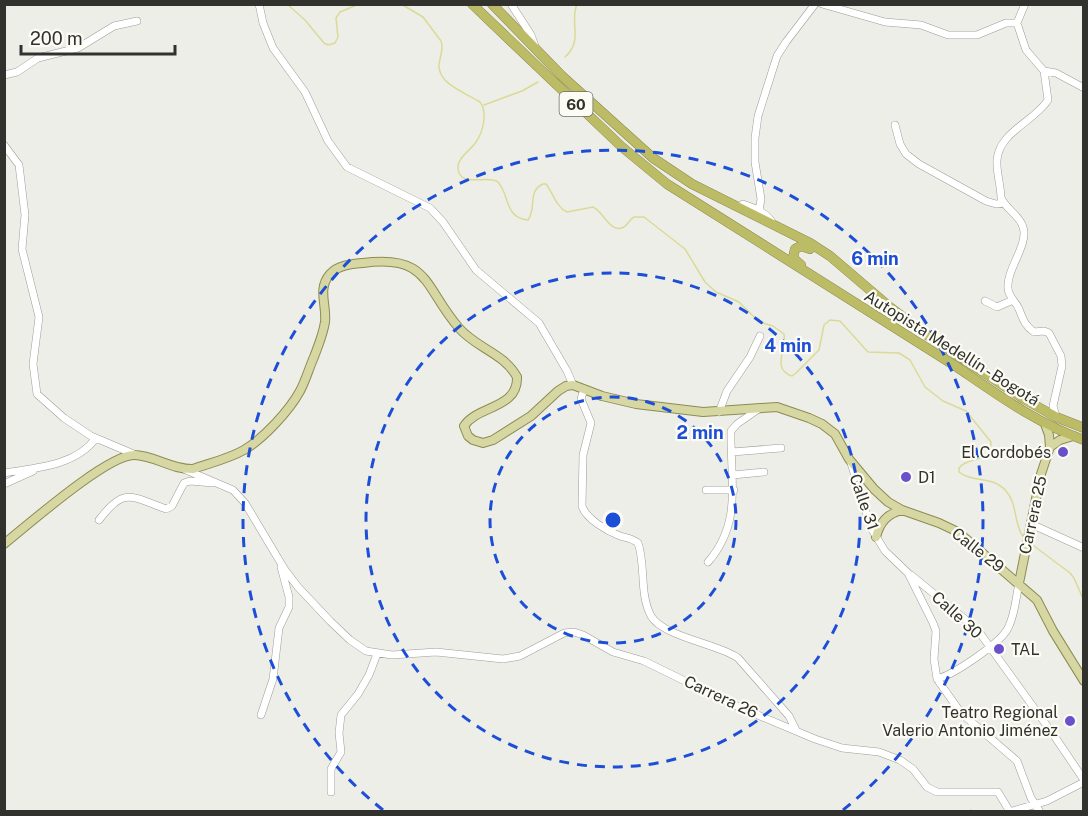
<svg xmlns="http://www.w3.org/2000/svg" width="1088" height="816" font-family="'Public Sans',sans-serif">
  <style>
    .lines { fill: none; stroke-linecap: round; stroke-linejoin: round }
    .stream { stroke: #dada98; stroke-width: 1.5 }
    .minor-casing { stroke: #9d9d97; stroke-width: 8 }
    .major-casing { stroke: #8c8b52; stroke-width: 10 }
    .highway-casing { stroke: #8c8b52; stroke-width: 10 }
    .minor { stroke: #fff; stroke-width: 7 }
    .major { stroke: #d7d7a3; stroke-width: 8 }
    .highway { stroke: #bdbc66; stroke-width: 9 }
    .ring { fill: none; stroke: #1d4ed8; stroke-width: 3; stroke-dasharray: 10 8 }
    .poi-dot { fill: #6a50ca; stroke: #fcfcf5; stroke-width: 2 }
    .labels { text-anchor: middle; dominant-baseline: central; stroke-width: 4.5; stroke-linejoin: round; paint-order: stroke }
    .shield { fill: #fcfcf5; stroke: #6e6e6a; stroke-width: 1.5 }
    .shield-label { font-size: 15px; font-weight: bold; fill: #31312e }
    .street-label { font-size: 16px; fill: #31312e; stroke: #fcfcf5 }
    .poi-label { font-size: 16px; fill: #31312e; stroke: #fcfcf5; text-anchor: end }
    .centre { fill: #1d4ed8; stroke: #fcfcf5; stroke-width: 3 }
    .ring-label { font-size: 18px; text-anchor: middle; font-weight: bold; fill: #1d4ed8; stroke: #fcfcf5; stroke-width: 4.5; stroke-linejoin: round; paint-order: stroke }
  </style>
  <rect width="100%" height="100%" fill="#eeeee8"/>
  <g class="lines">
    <path class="stream" d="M287 4 305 20 324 43 328 45 335 43 338 37 336 18 340 12 359 4
      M401 4 423 17 441 41C444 49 440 56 439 65 438 84 466 93 480 102 488 112 483 132 476 142 471 150 457 158 458 168 459 189 489 174 498 182 510 195 504 218 528 220 537 208 527 191 543 184H546C553 193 556 207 567 212L593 207C603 211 611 235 624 227 628 224 630 219 634 217H644L685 249 705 282 716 292 739 302 759 322 773 326 784 334C787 349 771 369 792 376L796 373 819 350 824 325 830 320 840 321 868 352 899 353 910 360 925 387 943 401 966 411 991 442C991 465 969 455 959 468V472C972 483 992 475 1006 491 1018 504 1013 524 1024 538
      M565 57C584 40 569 24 577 4
      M484 105 522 91 538 82
      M1030 543 1070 573 1074 578 1084 601
      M966 812 971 810"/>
    <defs>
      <path id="minor" d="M259 4 263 23 273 48 305 92 328 141 347 167 430 208 443 222 476 270 539 323 567 371 573 385
        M511 4 531 35 535 46
        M822 4 885 22 921 25 948 35H977L1006 23H1017
        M1025 4 1017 23 1026 50 1044 71 1056 73 1084 88
        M1044 71 1048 100C1035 121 999 132 997 160 996 171 1001 186 1001 198 1006 209 1020 216 1023 227 1029 245 1006 269 1008 289 1009 297 1016 302 1019 309 1023 319 1025 326 1034 332L1044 331 1049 333 1061 356 1062 366 1053 406 1056 417
        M4 75 17 72 38 58 78 48 114 26 137 21
        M895 125 900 144 906 154 919 164 986 201 996 204 1004 203
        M4 145 19 165 25 215 22 249 39 317 33 364 37 394 64 418 91 436 136 455
        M739 207 743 204C753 207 769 214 773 224
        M759 211 761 199 755 162V138L758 116 777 56 786 42 815 4
        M985 301 997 307 1013 300
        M584 389 581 399 591 423 583 455 582 506C586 519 607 531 620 536 626 538 632 538 638 543 646 566 639 593 651 616 663 637 719 644 738 658L789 716 796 730
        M719 412 727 391 750 357 760 336
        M732 452 781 448
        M851 463 871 528 885 551 908 573 933 623 936 631 934 659 937 679 961 713 1017 761 1031 798 1040 812
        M186 470 233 490 245 503 285 570 298 587 330 621 350 640 366 651 392 655 436 652 503 659 520 656 564 633 574 632 583 635 613 652 644 661 734 705 815 739 842 748 879 752 900 760 913 769 927 787 937 792H998L1010 812
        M4 473C35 468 76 466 96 438
        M733 475 764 472
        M4 484 33 471
        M706 490H734
        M99 520C124 487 130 496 166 509L172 506 184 483 190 481 213 483
        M1031 524 1084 548
        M708 562C743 522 730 479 731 431L737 424 760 408
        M911 575 977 629 1055 737 1084 780
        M937 679C953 675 1001 643 1008 628 1015 615 1016 597 1019 583
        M261 715 273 679 279 628 289 607V597L281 567
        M331 792V769L341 752 339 733 341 715 358 694 369 675 377 654
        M1009 812 1047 801 1084 782"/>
      <path id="major" d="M1050 447 1060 440 1073 436
        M876 537C880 522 887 514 902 510
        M4 544C29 524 107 455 134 455 154 455 172 470 193 469 210 463 228 459 244 450 264 438 289 411 300 391 306 380 309 368 314 357 318 346 323 335 325 322 327 305 317 289 330 274 338 265 351 264 363 263 430 254 424 288 459 328 476 348 504 353 517 377 518 409 478 405 464 426L468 436 473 440 483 443 493 440 531 416 558 391 566 386 573 385 602 396 636 404 703 412 777 407 809 418 822 424 835 434 849 459 874 489 888 502 902 510 939 523 958 532 1037 600 1053 631 1084 681
        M1019 583 1041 474 1050 447 1049 435 1045 424"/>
      <path id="highway" d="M472 4 622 147 667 184 957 367C998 395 1036 423 1084 440
        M492 4 562 76 653 158 692 184 810 243 830 256 891 308 927 335 1024 399 1056 417 1084 428
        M801 265 793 258 795 249 801 246 810 249"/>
    </defs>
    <use href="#minor" class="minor-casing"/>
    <use href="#major" class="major-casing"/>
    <use href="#highway" class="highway-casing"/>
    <use href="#minor" class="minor"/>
    <use href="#major" class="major"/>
    <use href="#highway" class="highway"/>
  </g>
  <g class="ring">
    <circle cx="613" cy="520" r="123"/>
    <circle cx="613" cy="520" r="247"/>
    <path d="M383 810A370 370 0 1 1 843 810"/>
  </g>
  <g class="poi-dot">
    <circle cx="1063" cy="452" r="6"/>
    <circle cx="906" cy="477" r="6"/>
    <circle cx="999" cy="649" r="6"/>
    <circle cx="1070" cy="721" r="6"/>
  </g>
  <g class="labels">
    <rect class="shield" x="559.5" y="92" width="33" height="24" rx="4.5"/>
    <g class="shield-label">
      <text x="576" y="104">60</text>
    </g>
    <g class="street-label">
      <text transform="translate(952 348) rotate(32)">Autopista Medellín - Bogotá</text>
      <text transform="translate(864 502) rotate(71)">Calle 31</text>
      <text transform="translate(1033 515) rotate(-78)">Carrera 25</text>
      <text transform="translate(978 550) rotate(38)">Calle 29</text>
      <text transform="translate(957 615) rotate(42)">Calle 30</text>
      <text transform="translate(721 697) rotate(25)">Carrera 26</text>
    </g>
    <g class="poi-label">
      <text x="1051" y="452">El Cordobés</text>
      <text x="918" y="477" text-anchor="start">D1</text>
      <text x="1011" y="649" text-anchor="start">TAL</text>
      <text x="1058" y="712">Teatro Regional<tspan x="1058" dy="18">Valerio Antonio Jiménez</tspan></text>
    </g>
  </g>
  <circle cx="613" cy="520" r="9" class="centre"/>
  <g class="ring-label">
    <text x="875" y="265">6 min</text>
    <text x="788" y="352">4 min</text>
    <text x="700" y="439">2 min</text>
  </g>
  <rect width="1088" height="816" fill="none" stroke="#31312e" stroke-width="12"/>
  <path d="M21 45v9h154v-9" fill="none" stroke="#31312e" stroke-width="3"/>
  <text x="30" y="45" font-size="18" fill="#31312e" stroke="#fcfcf5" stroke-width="4.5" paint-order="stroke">200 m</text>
</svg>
